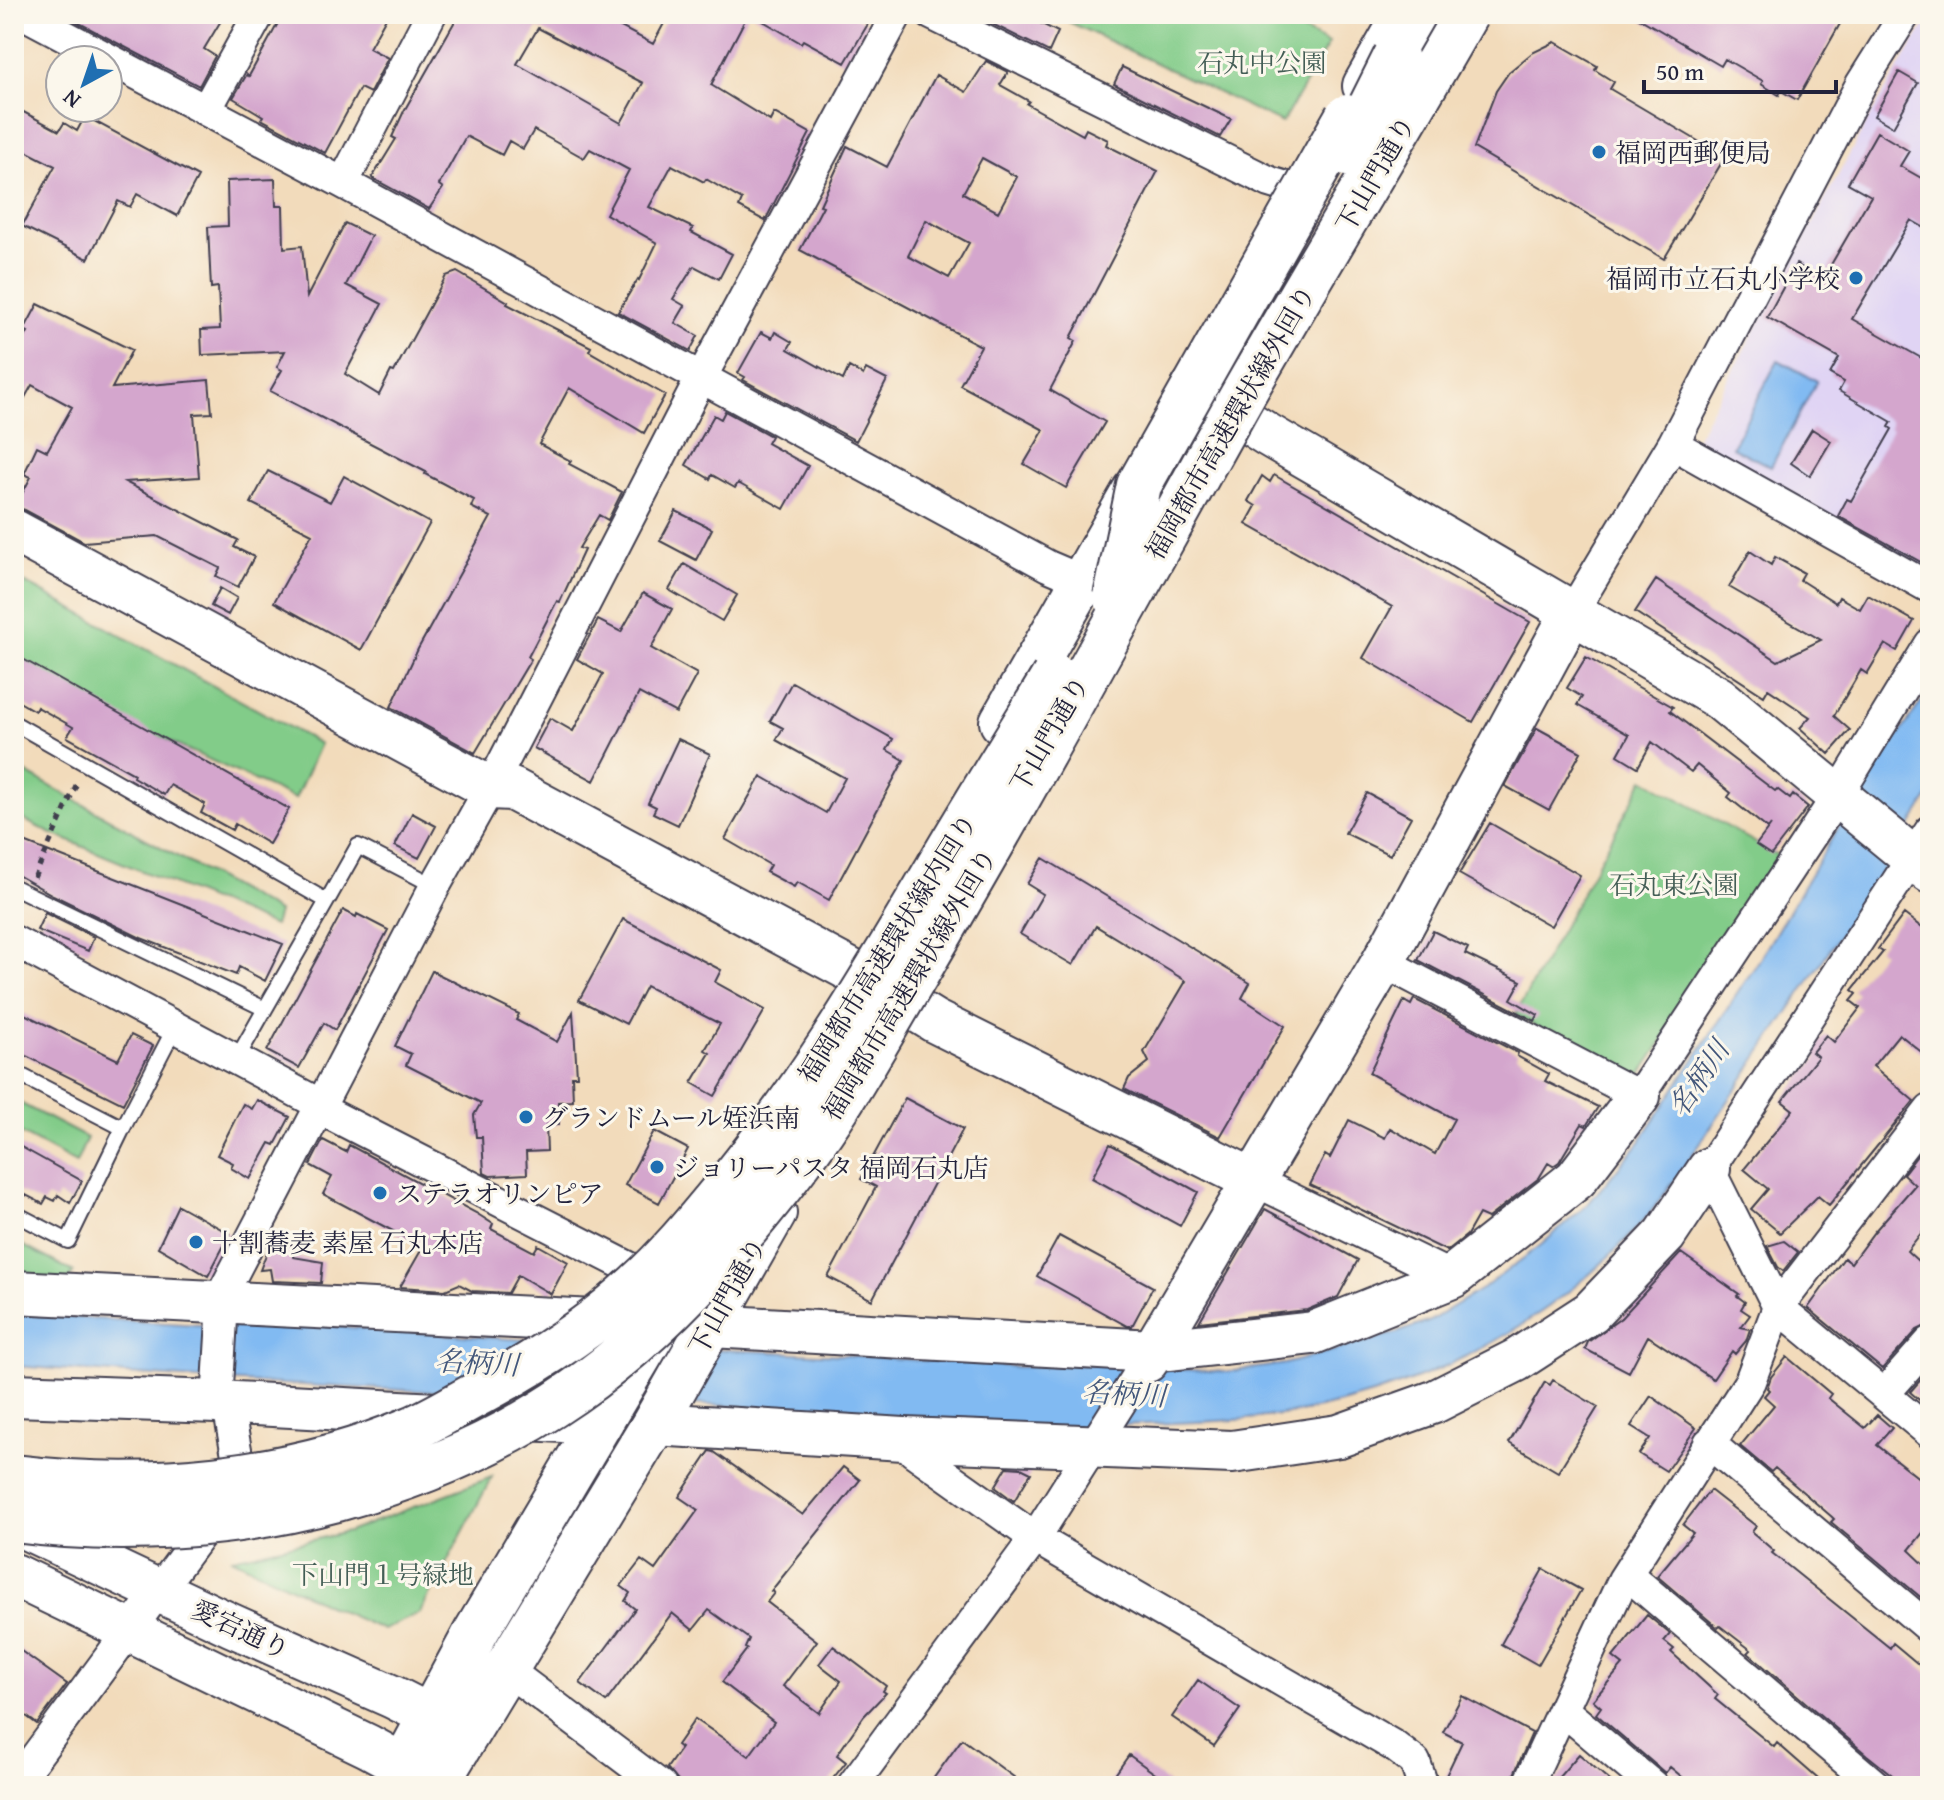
<svg xmlns="http://www.w3.org/2000/svg" width="1944" height="1800" font-family="'Gentium Book Plus','Noto Serif JP',serif">
  <style>
    .built { fill: #e0d4f4 }
    .green { fill: #82cc89; stroke: #527762; stroke-width: 2 }
    .water { fill: #81baf2; stroke: #526e96; stroke-width: 2 }
    .building { fill: #d4a6cd; fill-rule: evenodd }
    .lines { fill: none; stroke-linecap: round; stroke-linejoin: round }
    .lane-casing { stroke: #413e4e; stroke-width: 18 }
    .street-casing { stroke: #413e4e; stroke-width: 34 }
    .secondary-casing { stroke: #413e4e; stroke-width: 46 }
    .primary-casing { stroke: #413e4e; stroke-width: 48 }
    .highway-casing { stroke: #413e4e; stroke-width: 48 }
    .path { stroke: #413e4e; stroke-width: 5; stroke-dasharray: 6 6; stroke-linecap: butt }
    .lane { stroke: #fff; stroke-width: 14 }
    .street { stroke: #fff; stroke-width: 30 }
    .secondary { stroke: #fff; stroke-width: 42 }
    .primary { stroke: #fff; stroke-width: 44 }
    .highway { stroke: #fff; stroke-width: 44 }
    .highway-bridge-casing { stroke: #413e4e; stroke-width: 48; stroke-linecap: butt }
    .highway-bridge { stroke: #fff; stroke-width: 44 }
    .poi-dot { fill: #1f6fb2; stroke: #fbf7ec; stroke-width: 3 }
    .labels { text-anchor: middle; dominant-baseline: central; stroke-width: 6; stroke-linejoin: round; paint-order: stroke }
    .park-label { font-size: 26px; fill: #445e56; stroke: #fbf7ec }
    .poi-label { font-size: 26px; fill: #22223b; stroke: #fbf7ec; text-anchor: start }
    .street-label { font-size: 26px; fill: #22223b; stroke: #fbf7ec }
    .water-label { font-size: 28px; font-style: italic; fill: #43577b; stroke: #fbf7ec }
  </style>
  <rect width="100%" height="100%" fill="#fbf7ec"/>
  <filter id="ink" filterUnits="userSpaceOnUse"><feTurbulence type="fractalNoise" baseFrequency=".0125" numOctaves="2"/><feDisplacementMap in="SourceGraphic" scale="16" xChannelSelector="R" yChannelSelector="G"/><feConvolveMatrix kernelMatrix="1 2 1 2 8 2 1 2 1" color-interpolation-filters="sRGB"/></filter>
  <filter id="wash" filterUnits="userSpaceOnUse"><feTurbulence type="fractalNoise" baseFrequency=".006" numOctaves="4" result="noise"/><feDisplacementMap in="SourceGraphic" scale="32" xChannelSelector="R" yChannelSelector="G"/><feGaussianBlur stdDeviation="1.8" result="paint"/><feColorMatrix in="noise" values="0 0 0 0 0 0 0 0 0 0 0 0 0 0 0 0 0 1.4 0 .05"/><feComposite in="paint" operator="in"/></filter>
  <g filter="url(#wash)">
    <rect width="100%" height="100%" fill="#f2dbbb"/>
    <path class="built" d="M1930 16V575L1696 439 1869 118Z"/>
    <path class="green" d="M1052 14H1269L1329 43 1282 123Z
      M14 577 320 744 295 799 14 670Z
      M14 766 278 912 274 926 50 833 14 815Z
      M1644 779 1784 859 1636 1081 1515 1015Z
      M14 1100 87 1138 76 1163 14 1130Z
      M14 1241 74 1272 64 1287 14 1283Z
      M492 1477 420 1613 383 1630 329 1606 232 1558 348 1532Z"/>
    <path class="water" d="M1778 360 1817 381 1771 467 1732 447Z
      M1930 688V795L1884 869 1678 1176C1667 1190 1657 1205 1645 1219 1549 1329 1410 1399 1266 1417 1207 1424 1148 1423 1090 1426L1084 1431 729 1406 240 1382 14 1366V1314L200 1325 304 1324 582 1344 844 1355 1021 1367 1086 1364 1227 1372 1285 1364 1396 1333 1428 1322 1485 1287 1541 1245 1588 1204 1639 1143 1760 959 1838 828Z"/>
    <g id="blocks">
      <path class="building" d="M62 14H225L204 49 215 56 199 86Z
        M283 14H388L369 48 388 58 370 93 360 88 325 153 261 119 263 116 233 98 247 74 249 76Z
        M459 14H596L653 44 669 14H748L711 85 770 121 774 113 810 133 765 221 739 207 742 200 706 179 704 182 672 165 649 207 693 228 691 232 732 254 719 279 694 266 673 299 685 306 675 323 698 336 690 351 618 312 638 279 639 280 657 243 606 214 629 170 590 149 584 158 534 130 523 149 509 141 502 155 466 136 439 185 443 188 429 209 372 178 396 139 392 137 404 111ZM538 28 643 83 621 123 517 64Z
        M751 14H850L868 24 845 63 803 40 801 43Z
        M972 14H1022L1058 32 1049 52Z
        M1632 14H1827L1841 22 1797 100 1781 91 1779 95 1761 84 1763 81 1725 59 1721 66Z
        M1555 42 1597 66 1595 70 1614 82 1610 89 1725 157 1664 259 1474 148 1496 91 1509 72 1532 53Z
        M986 61 1008 72 1000 85 1029 101 1027 104 1083 135 1086 129 1108 140 1106 145 1158 171 1071 338 1076 341 1050 390 1105 422 1066 488 1024 464 1044 430 960 385 981 346 800 250 823 206 820 205 847 146 887 167 936 75 966 92ZM982 158 1017 177 998 212 963 193ZM926 220 969 243 949 278 908 256Z
        M1122 67 1231 119 1220 137 1114 84Z
        M1899 72 1918 83 1893 127 1874 116Z
        M14 107 59 131 64 123 77 131 85 116 198 177 177 216 137 194 130 207 118 201 88 259 22 226 55 166 14 145Z
        M1877 132 1909 151 1900 166 1930 183V231L1911 220 1852 319 1930 363V567L1838 516 1847 499 1851 501 1892 429 1889 427 1892 422 1839 391 1844 382 1830 374 1839 358 1767 317 1796 264 1822 280 1871 196 1848 183Z
        M275 179 276 206H283L284 248 302 246 307 297 345 223 371 236 346 285 382 304 345 374 379 395 391 371 394 372 446 276 457 272 508 302 507 304 591 347 589 351 665 395 644 433 569 388 539 444 571 461 569 464 622 492 608 520 599 515 579 548 584 550 560 602 557 601 528 657 531 659 475 753 391 707 418 649 491 517 471 507 474 500 425 474 426 472 270 391 282 370 277 367 285 351 202 355 201 330 220 329 218 287 211 288 208 227 228 226 227 181Z
        M38 304 132 350 112 388 209 380 212 413 194 414 199 477 125 482 238 540 234 547 254 557 238 587 216 576 220 568 157 536 84 542 25 510 15 507 31 477 24 474 37 446 47 451 72 407 32 385 14 417V358L28 332 24 330Z
        M761 332 772 338 775 332 792 342 788 349 843 380 849 367 863 375 866 369 887 380 856 441 743 380 745 377 738 373Z
        M725 411 771 436 767 443 808 466 784 509 738 483 735 488 712 475 710 479 686 465 714 415 721 419Z
        M1812 429 1831 441 1810 476 1791 463Z
        M268 471 330 502 344 476 430 523 361 650 274 602 312 534 251 503Z
        M1274 475 1530 622 1473 722 1363 658 1392 607 1246 524 1256 506 1248 501 1262 476 1270 482Z
        M676 511 712 529 696 560 660 541Z
        M1750 551 1771 565 1775 557 1804 573 1800 580 1836 603 1839 597 1860 609 1868 595 1914 621 1897 651 1885 644 1867 674 1861 670 1834 716 1850 730 1829 754 1800 728 1810 717 1768 689 1764 696 1635 612 1656 580 1778 661 1821 640 1729 587Z
        M684 564 737 595 722 621 669 590Z
        M220 588 237 598 228 615 211 606Z
        M643 593 672 609 651 648 697 674 676 713 639 693 594 781 534 748 550 718 573 731 603 674 577 659 598 620 621 632Z
        M14 654 289 809 269 844 235 824 232 830 201 813 205 804 170 785 164 795 133 777 134 774 67 737 73 727 37 707 35 711 14 699Z
        M1586 657 1673 707 1670 711 1775 791 1777 789 1790 799 1793 795 1808 807 1771 855 1756 845 1771 825 1768 829 1728 797 1731 793 1697 765 1691 772 1652 742 1638 767 1618 755 1629 735 1577 705 1582 697 1567 688Z
        M792 682 893 739 887 750 904 760 829 900 797 882 794 887 766 872 770 865 725 839 761 776 826 813 845 778 776 740 783 728 770 721Z
        M1537 728 1581 752 1549 810 1505 786Z
        M678 739 710 754 678 825 653 813 656 807 648 803Z
        M1367 793 1411 817 1390 855 1345 833Z
        M412 813 436 826 419 858 395 846Z
        M1490 823 1580 875 1551 926 1459 874Z
        M14 838 283 944 265 981 239 967 236 975 141 938 53 895 14 873Z
        M1043 858 1250 983 1242 998 1285 1026 1220 1137 1124 1089 1129 1078 1149 1062 1144 1052 1186 981 1096 926 1073 965 1020 934 1043 894 1027 884Z
        M343 910 356 917 357 914 388 930 335 1030 324 1023 299 1068 267 1051Z
        M45 913 94 937 88 951 37 930Z
        M1904 914 1930 934V1059L1899 1034 1873 1066 1914 1101 1829 1205 1818 1196 1780 1233 1751 1209 1768 1189 1744 1169 1793 1110 1782 1101 1818 1057 1812 1052 1826 1035 1834 1042 1860 1008 1851 1001 1857 994 1852 990 1883 952 1878 949Z
        M623 919 721 970 715 982 765 1010 715 1096 692 1083 710 1053 705 1050 720 1024 646 986 626 1024 579 1000Z
        M1433 931 1468 948 1465 954 1521 981 1511 999 1538 1015 1535 1021 1418 960Z
        M432 971 519 1014 516 1020 557 1042 573 1012 577 1076H572L573 1101 558 1102 559 1124 546 1125 547 1151 526 1152 527 1174 490 1176 484 1173 482 1137H476L474 1115 481 1103 406 1065 411 1054 395 1046Z
        M1414 999 1518 1053 1517 1056 1549 1074 1545 1081 1598 1107 1586 1126 1582 1124 1559 1162 1553 1166 1548 1163 1539 1178 1488 1218 1479 1214 1467 1235 1447 1251 1310 1185 1325 1155 1330 1158 1349 1120 1385 1138 1390 1128 1435 1154 1454 1119 1369 1073 1404 1001 1411 1005Z
        M14 1009 118 1060 131 1035 153 1046 123 1104 14 1050Z
        M905 1098 963 1129 872 1300 828 1277 876 1187 861 1179Z
        M257 1100 290 1117 275 1145 270 1143 250 1179 231 1168 233 1163 217 1155 243 1104 252 1109Z
        M654 1131 688 1149 659 1203 625 1185Z
        M1930 1139V1222L1907 1251 1930 1272V1324L1917 1330 1882 1369 1808 1308 1844 1258 1851 1263 1874 1232 1915 1185 1903 1174Z
        M323 1140 346 1152 349 1145 476 1213 493 1224 491 1229 534 1252 538 1245 568 1262 551 1294 518 1275 508 1293 472 1291 459 1284 445 1290 400 1287 423 1247 323 1194 332 1177 310 1165Z
        M14 1143 82 1181 70 1203 58 1195 55 1201 47 1197 43 1204 14 1189Z
        M1110 1144 1198 1192 1180 1226 1092 1178Z
        M178 1205 230 1234 208 1276 158 1247Z
        M1265 1209 1358 1260 1338 1297 1307 1310 1199 1322Z
        M1059 1236 1153 1287 1132 1326H1127L1037 1276Z
        M1784 1241 1798 1252 1783 1271 1778 1267 1767 1246Z
        M270 1244H292L293 1257 323 1262 321 1283 272 1281 270 1269 260 1270Z
        M1681 1253 1739 1294 1737 1296 1745 1302 1741 1309 1750 1315 1741 1327 1750 1329 1746 1341 1735 1354 1732 1351 1713 1379 1648 1336 1629 1372 1585 1349 1588 1342 1621 1318Z
        M1787 1357 1831 1394 1828 1398 1865 1428 1877 1415 1892 1428 1877 1445 1930 1487V1524L1909 1550 1930 1570V1605L1831 1522 1834 1519 1832 1517 1775 1468 1771 1472 1740 1446 1774 1405 1764 1396 1769 1390 1767 1388 1771 1377Z
        M1930 1369V1409L1910 1392Z
        M1553 1380 1598 1407 1558 1472 1509 1443 1545 1382 1550 1385Z
        M1651 1396 1696 1428 1666 1471 1639 1454 1650 1438 1631 1426Z
        M710 1451 714 1452 803 1515 843 1467 860 1480 771 1591 774 1593 767 1602 817 1641 783 1686 819 1713 841 1681 819 1664 833 1646 886 1686 883 1691 886 1693 864 1716 837 1755 846 1762 827 1786H682L667 1768 681 1748 677 1745 695 1719 749 1756 774 1722 722 1682 747 1649 745 1648 749 1639 709 1610 693 1630 672 1613 606 1702 580 1683 635 1609 625 1601 630 1593 621 1586 641 1560 655 1570 698 1510 679 1497Z
        M1007 1467 1021 1468 1031 1473 1014 1501 995 1487Z
        M1710 1490 1756 1526 1752 1532 1774 1551 1772 1553 1890 1648 1893 1643 1930 1674V1767L1915 1786H1906L1867 1755 1748 1653 1751 1650 1720 1626 1718 1628 1657 1576 1693 1533 1683 1525Z
        M1543 1569 1581 1590 1538 1665 1501 1644Z
        M1647 1615 1670 1634 1664 1641 1674 1649 1671 1652 1718 1695 1715 1699 1774 1747 1777 1743 1826 1786H1693L1670 1767 1665 1773 1596 1714 1601 1707 1593 1700 1623 1665 1613 1657Z
        M14 1646 67 1684 37 1724 14 1707Z
        M1198 1680 1240 1709 1214 1746 1172 1717Z
        M1462 1696 1532 1733 1509 1786H1441L1462 1742 1443 1732Z
        M962 1739 1026 1786H928Z
        M1579 1754 1616 1786H1551Z
        M1129 1755 1172 1786H1107Z"/>
    </g>
  </g>
  <g filter="url(#ink)">
    <use href="#blocks" fill-opacity="0" stroke="#413e4e" stroke-width="2"/>
    <g class="lines">
      <defs>
        <path id="lane" d="M14 723 327 901 265 1009
          M14 887 265 1009 236 1060
          M327 901 358 846 435 886
          M14 1072 123 1128 68 1241 14 1213
          M123 1128 175 1027"/>
        <path id="street" d="M24 14 343 183 1048 566 1083 581
          M931 14 1270 182 1303 192
          M206 110 259 14
          M343 183 431 14
          M1673 444 1930 588
          M1573 611 1673 444 1861 84 1905 14
          M1930 831 1709 1169 1778 1307 1930 1433
          M14 941 312 1100 320 1109 662 1284
          M1383 962 1639 1096 1838 795 1930 644
          M1253 1180 1452 1277
          M1884 1394 1930 1342
          M904 1439 914 1452 1035 1538 1394 1746 1415 1762 1423 1786
          M1709 1443 1930 1629
          M1627 1574 1876 1786
          M507 1670 661 1786
          M1563 1710 1653 1786
          M14 1786 226 1500 236 1478 237 1455 230 1417 217 1402 223 1303 226 1287 435 886 490 788 700 380 897 14
          M852 1786 1035 1538 1147 1361
          M1527 1786 1623 1580 1750 1381 1778 1307 1930 1110"/>
        <path id="secondary" d="M1193 387 1268 435 1719 698 1930 872
          M14 531 490 788 512 789 858 974 934 1021 1253 1180
          M14 1292 615 1322
          M711 1326 1152 1351 1313 1333 1452 1277 1576 1179 1639 1096
          M1147 1361 1383 962 1573 611
          M14 1395 217 1402 598 1423
          M654 1424 904 1439 1232 1452 1339 1436 1434 1402 1517 1360 1591 1312 1665 1235 1709 1169
          M15 1523 231 1625 393 1697 462 1732
          M14 1575 368 1746 436 1783"/>
        <path id="primary" d="M1365 86 1406 14
          M1002 722 1135 490
          M393 1786 476 1632 655 1330
          M435 1786 654 1424 774 1213"/>
        <path id="highway" d="M1375 87 1431 28 1439 14"/>
      </defs>
      <use href="#lane" class="lane-casing"/>
      <use href="#street" class="street-casing"/>
      <use href="#secondary" class="secondary-casing"/>
      <use href="#primary" class="primary-casing"/>
      <use href="#highway" class="highway-casing"/>
      <path class="path" d="M34 878 78 781"/>
      <use href="#lane" class="lane"/>
      <use href="#street" class="street"/>
      <use href="#secondary" class="secondary"/>
      <use href="#primary" class="primary"/>
      <use href="#highway" class="highway"/>
      <defs>
        <path id="highway-bridge" d="M1347 154 1396 56
          M1116 597 1139 485 1347 117
          M14 1477C147 1493 287 1481 411 1429 435 1419 458 1404 481 1392 537 1362 591 1328 638 1284 666 1259 691 1229 715 1200 803 1097 871 981 940 864 977 801 1016 739 1054 676
          M14 1520C121 1534 233 1527 337 1499 522 1449 638 1361 758 1214 786 1180 814 1144 838 1106 864 1065 888 1022 913 980 978 870 1040 760 1102 648 1146 569 1189 490 1233 412 1309 278 1390 147 1466 14"/>
      </defs>
      <use href="#highway-bridge" class="highway-bridge-casing"/>
      <use href="#highway-bridge" class="highway-bridge"/>
    </g>
  </g>
  <g class="poi-dot">
    <circle cx="1599" cy="152" r="8"/>
    <circle cx="1856" cy="278" r="8"/>
    <circle cx="526" cy="1117" r="8"/>
    <circle cx="657" cy="1167" r="8"/>
    <circle cx="380" cy="1193" r="8"/>
    <circle cx="196" cy="1242" r="8"/>
  </g>
  <g class="labels">
    <g class="park-label">
      <text x="1262" y="62">石丸中公園</text>
      <text x="1674" y="884">石丸東公園</text>
      <text x="383" y="1574">下山門１号緑地</text>
    </g>
    <g class="poi-label">
      <text x="1615" y="152">福岡西郵便局</text>
      <text x="1840" y="278" text-anchor="end">福岡市立石丸小学校</text>
      <text x="542" y="1117">グランドムール姪浜南</text>
      <text x="673" y="1167">ジョリーパスタ 福岡石丸店</text>
      <text x="396" y="1193">ステラオリンピア</text>
      <text x="212" y="1242">十割蕎麦 素屋 石丸本店</text>
    </g>
    <g class="street-label">
      <text transform="translate(1375 174) rotate(-60)">下山門通り</text>
      <text transform="translate(1230 422) rotate(-60)">福岡都市高速環状線外回り</text>
      <text transform="translate(1049 734) rotate(-60)">下山門通り</text>
      <text transform="translate(887 948) rotate(-58)">福岡都市高速環状線内回り</text>
      <text transform="translate(909 984) rotate(-59)">福岡都市高速環状線外回り</text>
      <text transform="translate(727 1296) rotate(-61)">下山門通り</text>
      <text transform="translate(241 1629) rotate(25)">愛宕通り</text>
    </g>
    <g class="water-label">
      <text transform="translate(1698 1078) rotate(-56)">名柄川</text>
      <text transform="translate(477 1362) rotate(3)">名柄川</text>
      <text transform="translate(1124 1393) rotate(3)">名柄川</text>
    </g>
  </g>
  <rect width="1944" height="1800" fill="none" stroke="#fbf7ec" stroke-width="48"/>
  <g transform="translate(84 84) rotate(220)"><circle r="38" fill="#fbf7ec" stroke="#a4a2a5" stroke-width="2"/>
  <path d="M0-6L14 30L0 20L-14 30Z" fill="#1f6fb2"/>
  <text y="-12" font-size="22" font-weight="bold" text-anchor="middle" fill="#22223b">N</text>
  </g>
  <path d="M1644 80v12h192v-12" fill="none" stroke="#22223b" stroke-width="4"/>
  <text x="1656" y="80" font-size="24" fill="#22223b" stroke="#fbf7ec" stroke-width="6" paint-order="stroke">50 m</text>
</svg>
